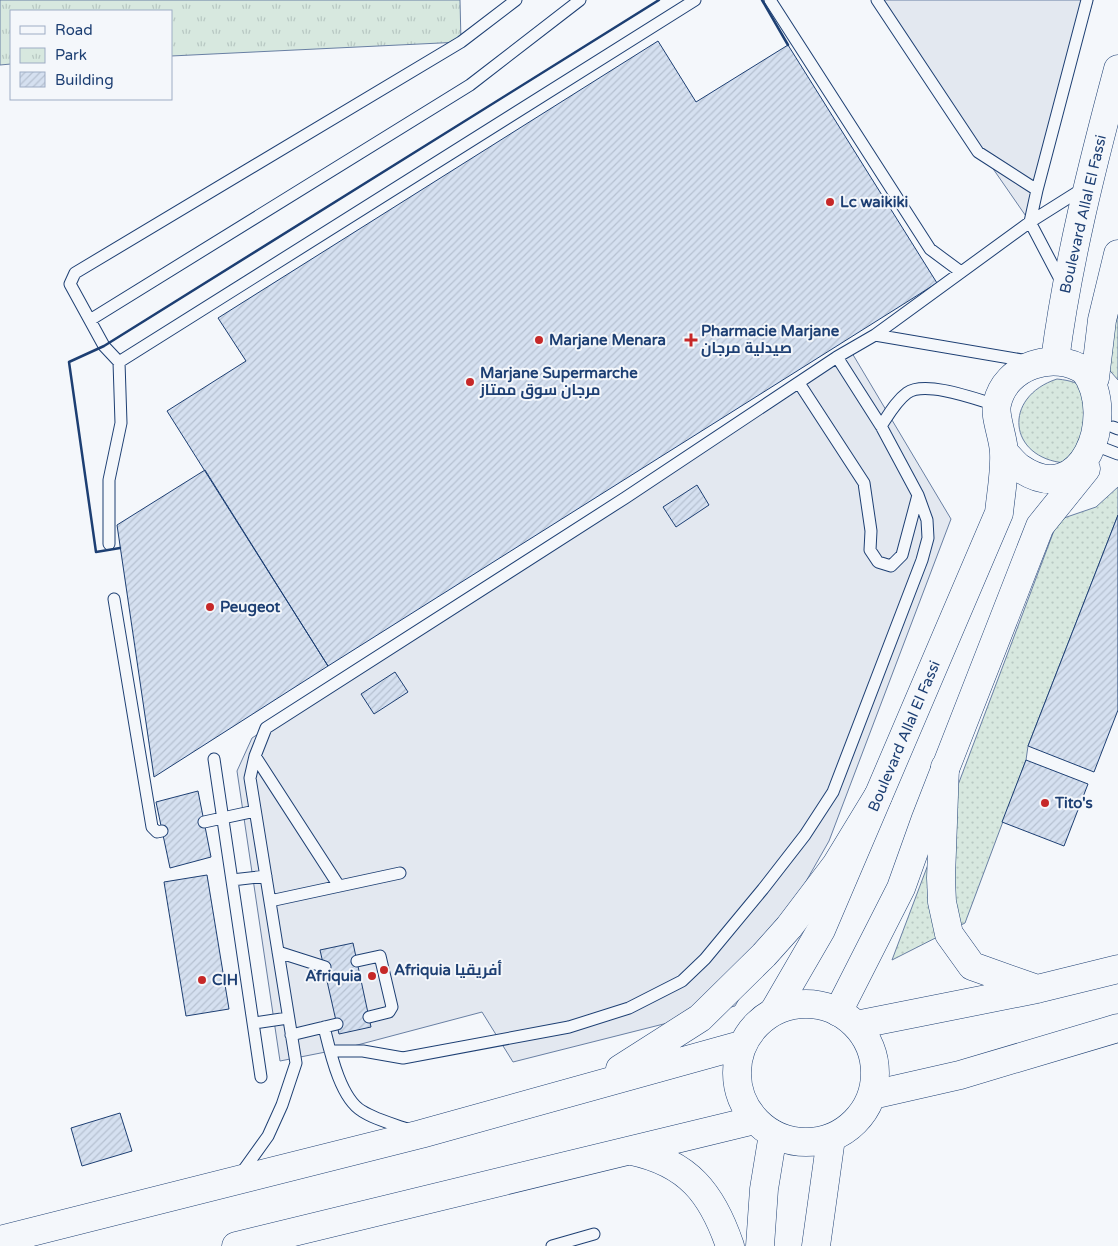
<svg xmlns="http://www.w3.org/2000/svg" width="1118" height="1246" font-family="'Varela Round',Cairo,sans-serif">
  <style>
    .grass { fill: url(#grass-dots); stroke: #687fa3 }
    .park { fill: url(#park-tufts); stroke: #687fa3 }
    .parking { fill: #e3e8f0; stroke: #687fa3 }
    .building { fill: url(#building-hatch); stroke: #1d3f73 }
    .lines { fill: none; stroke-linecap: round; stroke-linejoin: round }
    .service-casing { stroke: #1d3f73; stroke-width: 13 }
    .secondary-casing { stroke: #1d3f73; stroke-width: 29 }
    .primary-casing { stroke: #1d3f73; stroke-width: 29 }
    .service { stroke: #f4f7fb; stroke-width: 11 }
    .secondary { stroke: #f4f7fb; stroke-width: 28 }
    .primary { stroke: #f4f7fb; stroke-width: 28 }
    .wall { stroke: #1d3f73; stroke-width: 2.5 }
    .poi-dot { fill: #c62828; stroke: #f4f7fb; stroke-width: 2 }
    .labels { text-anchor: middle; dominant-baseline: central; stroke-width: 4; stroke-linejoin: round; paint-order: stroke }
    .poi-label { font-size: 15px; font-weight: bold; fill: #1d3f73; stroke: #f4f7fb; text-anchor: start }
    .street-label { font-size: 15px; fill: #1d3f73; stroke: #f4f7fb }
  </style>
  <defs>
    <pattern id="grass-dots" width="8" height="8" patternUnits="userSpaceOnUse" patternTransform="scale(1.25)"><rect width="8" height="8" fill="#d7e8df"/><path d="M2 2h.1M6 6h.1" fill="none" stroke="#b8c8c3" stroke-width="1.8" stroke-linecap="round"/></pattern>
    <pattern id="park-tufts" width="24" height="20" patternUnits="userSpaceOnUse" patternTransform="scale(1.25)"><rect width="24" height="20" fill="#d7e8df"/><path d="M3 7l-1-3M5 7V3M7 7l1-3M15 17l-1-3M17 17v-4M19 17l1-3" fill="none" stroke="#b8c8c3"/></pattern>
    <pattern id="building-hatch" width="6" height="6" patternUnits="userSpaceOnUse" patternTransform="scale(1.25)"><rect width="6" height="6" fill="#d5e0f0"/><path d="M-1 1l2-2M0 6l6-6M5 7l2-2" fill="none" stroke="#b6c1d1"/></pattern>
  </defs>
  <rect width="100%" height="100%" fill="#f4f7fb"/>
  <path class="grass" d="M1118 313V380L1105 365Z
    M1057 379C1087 382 1089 392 1103 417L1065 463C1008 458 1002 397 1057 379Z
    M1118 487V515L1028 746 1026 760 965 923 892 960 1058 520 1096 507Z"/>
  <path class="park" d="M0 0H460L461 42 171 56V11H11V64L0 65Z"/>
  <path class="parking" d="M876 0H1093L1030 222Z
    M852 353 951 519 829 841 735 1006 513 1062 482 1012 346 1048 280 1061 237 771 252 738Z"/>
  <path class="building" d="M658 41 696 102 788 45 937 283 328 666 167 411 246 361 218 318Z
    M205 470 328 666 154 777 117 525Z
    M697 485 709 505 676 527 663 507Z
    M1118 515V710L1094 772 1028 746Z
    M395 672 408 692 374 714 361 694Z
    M1026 760 1088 784 1064 846 1002 822Z
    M198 791 211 857 170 868 156 802Z
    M207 875 229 1009 186 1016 164 882Z
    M353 943 371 1027 339 1034 320 950Z
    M120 1113 132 1151 82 1166 71 1128Z"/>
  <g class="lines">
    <defs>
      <path id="service" d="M770 0 930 249 961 272
        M877 0 978 152 1037 190
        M1062 283 1030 222 1037 190 1087 0
        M90 320 470 85 580 0
        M875 335 1030 222 1084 188
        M119 362 104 346 70 284 75 273 461 42 516 0
        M799 383 864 483 871 531 870 550 878 562 891 566 902 555 918 495
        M881 426C889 414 896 401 907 393 925 380 976 399 996 405
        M1113 427 1118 429
        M1105 449 1118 454
        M109 544V480L121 423 119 362 695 0
        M114 599 152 827 157 832 162 831
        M255 756 339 886
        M214 759 261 1077
        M204 822 255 811
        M232 880 266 876
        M270 901 400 873
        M278 952 325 967
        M357 961 380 956 392 1007 389 1012 369 1017
        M254 1023 288 1018
        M324 1027C330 1051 340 1098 362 1111 376 1120 396 1125 413 1131
        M291 1035 337 1024
        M330 1051H363L403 1058 569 1027 629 1008 682 981 705 959 763 889 805 835 833 792 922 560 928 538 927 520 918 495 881 426 837 357
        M240 1175 268 1136 282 1105 296 1063 250 778 255 756 266 728 625 498 837 357 875 335 1028 361
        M552 1246 594 1234"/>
      <path id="secondary" d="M1055 360C1068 261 1092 166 1118 69
        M1095 378 1102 320 1118 254
        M774 1011 821 930 999 513C1001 493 1005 472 1004 453 1004 439 994 416 997 404 1005 365 1055 350 1085 371 1118 417 1082 511 1020 468 1014 464 1009 457 1004 452
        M838 1012 901 888 926 818 1040 526 1086 469
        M760 1246 764 1189 773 1134
        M816 1246 831 1138"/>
      <path id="primary" d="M945 767 941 878 942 902 949 934 972 966 1037 989
        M737 1073a69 69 0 1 1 138 0a69 69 0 1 1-138 0Z
        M856 1025 1037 989 1118 969
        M620 1069 700 1018 764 955 789 927 836 865 878 796
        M872 1095 960 1075 1118 1028
        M632 1151C688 1163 712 1193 730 1246
        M0 1240 421 1134 741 1045
        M236 1246 755 1120"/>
    </defs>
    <use href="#service" class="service-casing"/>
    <use href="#secondary" class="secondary-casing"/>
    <use href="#primary" class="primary-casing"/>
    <use href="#service" class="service"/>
    <use href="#secondary" class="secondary"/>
    <use href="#primary" class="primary"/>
    <path class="wall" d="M762 0 788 45
      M120 548 96 552 69 362 104 346 659 0"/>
  </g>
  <g class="poi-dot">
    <circle cx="830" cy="202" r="5"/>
    <circle cx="539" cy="340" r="5"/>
    <path d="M688.5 332.5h5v5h5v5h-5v5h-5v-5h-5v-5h5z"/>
    <circle cx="470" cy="382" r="5"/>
    <circle cx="210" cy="607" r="5"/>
    <circle cx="1045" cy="803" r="5"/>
    <circle cx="384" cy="970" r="5"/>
    <circle cx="372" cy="976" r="5"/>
    <circle cx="202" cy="980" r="5"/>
  </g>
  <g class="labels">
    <g class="poi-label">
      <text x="840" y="202">Lc waikiki</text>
      <text x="701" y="331">Pharmacie Marjane<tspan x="701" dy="17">صيدلية مرجان</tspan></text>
      <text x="549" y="340">Marjane Menara</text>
      <text x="480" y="373">Marjane Supermarche<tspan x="480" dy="17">مرجان سوق ممتاز</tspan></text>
      <text x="220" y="607">Peugeot</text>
      <text x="1055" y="803">Tito's</text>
      <text x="394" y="970">Afriquia أفريقيا</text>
      <text x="362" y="976" text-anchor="end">Afriquia</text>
      <text x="212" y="980">CIH</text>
    </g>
    <g class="street-label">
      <text transform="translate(1083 214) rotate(-77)">Boulevard Allal El Fassi</text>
      <text transform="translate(904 736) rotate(-67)">Boulevard Allal El Fassi</text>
    </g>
  </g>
  <rect x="10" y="10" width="162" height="90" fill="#f4f7fb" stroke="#9eadc5"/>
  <rect x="20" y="26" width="25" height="8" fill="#f4f7fb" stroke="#9eadc5"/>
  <text x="55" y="35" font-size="15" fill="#1d3f73">Road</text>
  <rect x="20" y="48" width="25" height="15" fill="url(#park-tufts)" stroke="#9eadc5"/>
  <text x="55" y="60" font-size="15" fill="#1d3f73">Park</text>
  <rect x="20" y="72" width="25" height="15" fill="url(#building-hatch)" stroke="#9eadc5"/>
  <text x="55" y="85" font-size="15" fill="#1d3f73">Building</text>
</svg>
